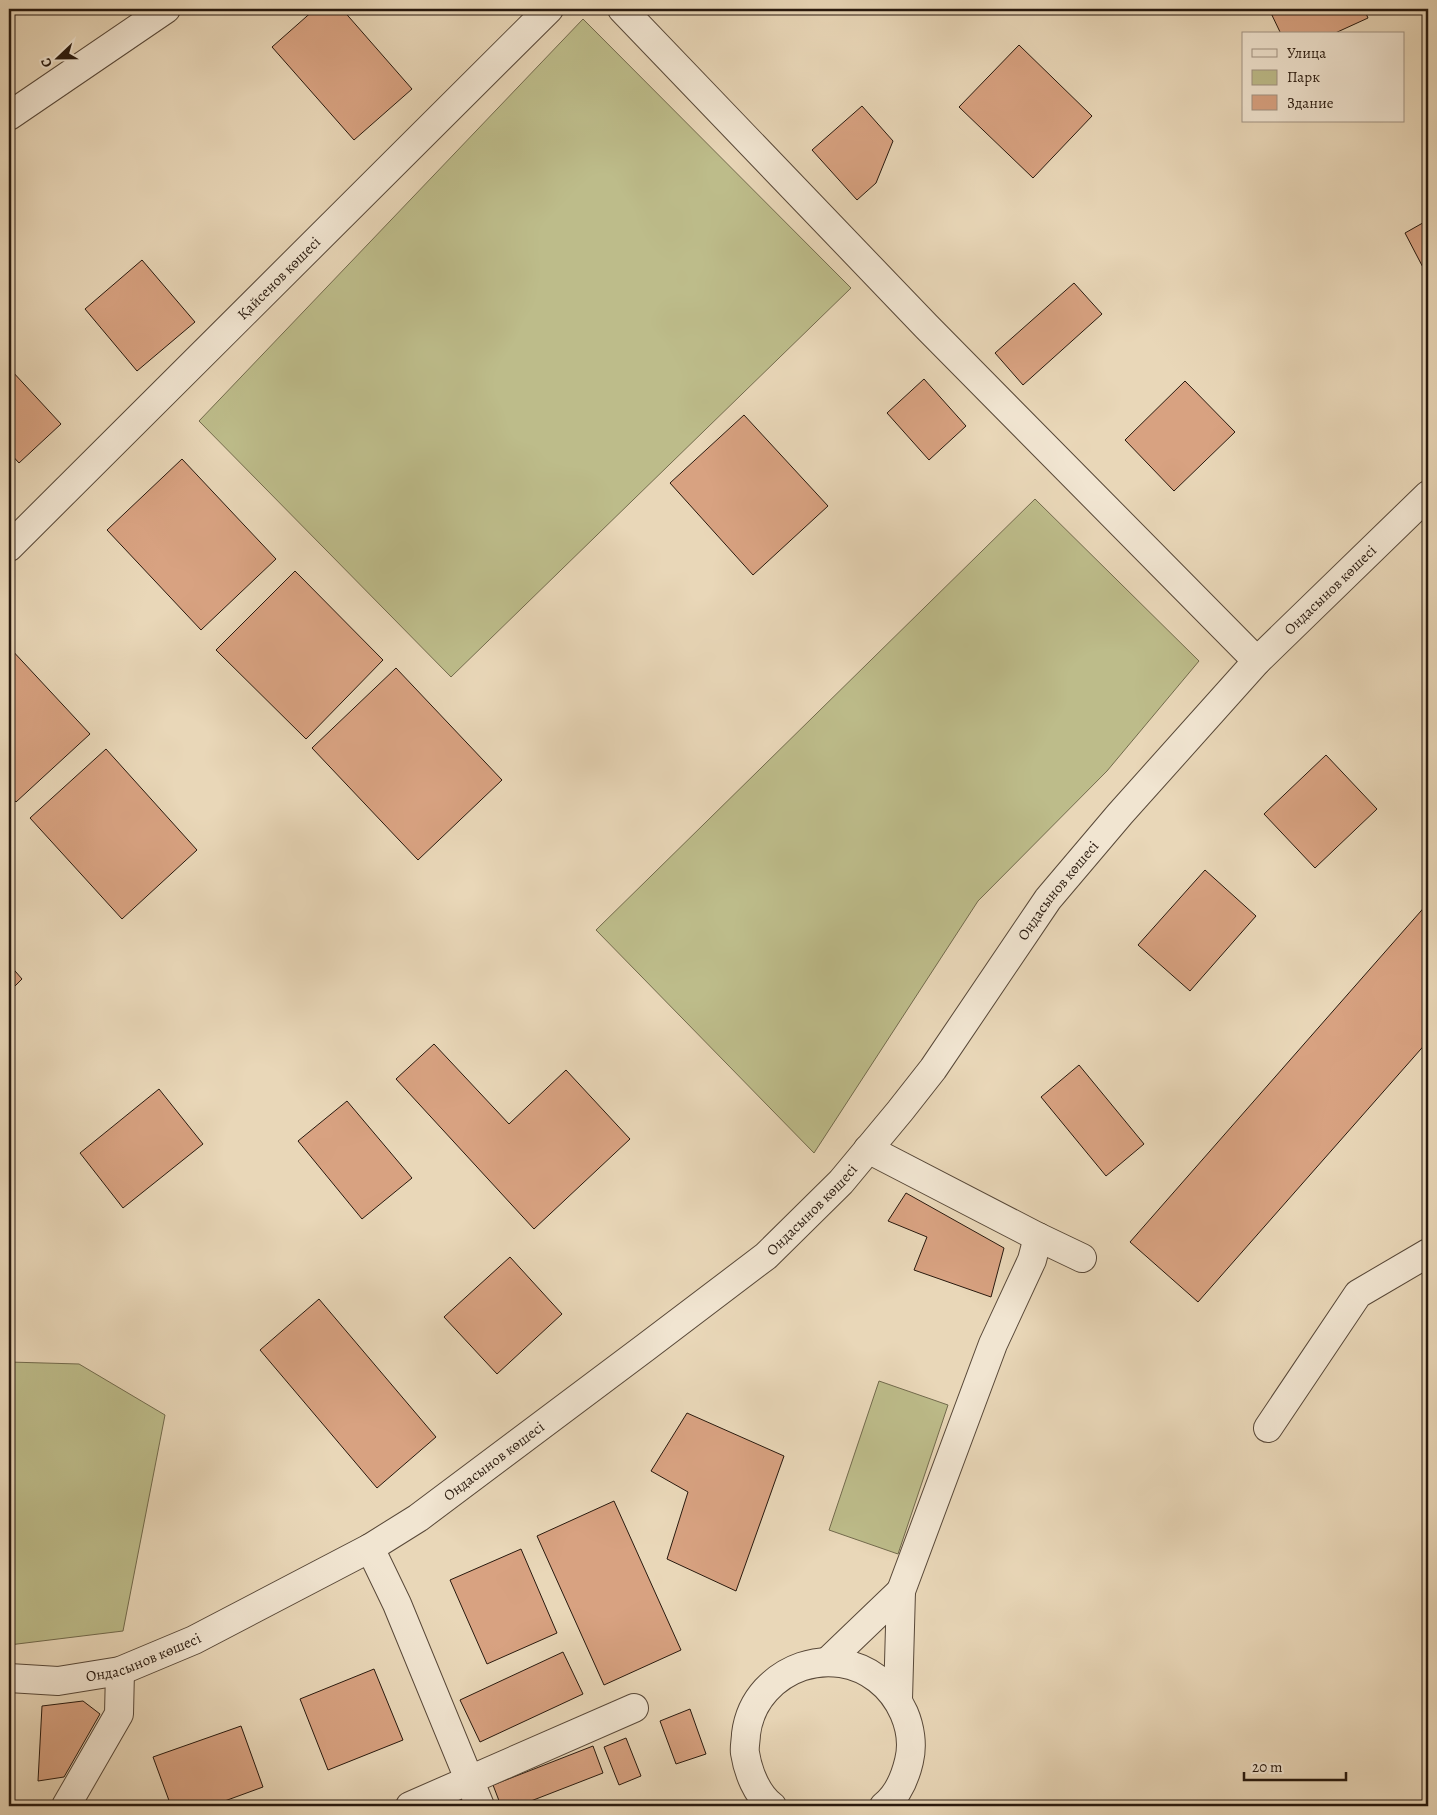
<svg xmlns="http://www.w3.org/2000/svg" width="1437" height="1815" font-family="Alegreya,serif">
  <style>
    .green { fill: #bdbc8a; stroke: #726a4c }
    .building { fill: #d8a281; stroke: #28190e }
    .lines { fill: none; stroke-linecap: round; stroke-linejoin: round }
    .minor-casing { stroke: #584838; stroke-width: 30 }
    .minor { stroke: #f1e5d1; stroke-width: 28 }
    .labels { text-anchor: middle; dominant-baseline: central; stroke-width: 4; stroke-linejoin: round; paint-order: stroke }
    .street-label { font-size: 15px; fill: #28190e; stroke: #f1e5d1 }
  </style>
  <rect width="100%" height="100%" fill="#e9d7b8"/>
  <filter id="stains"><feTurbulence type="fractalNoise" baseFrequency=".004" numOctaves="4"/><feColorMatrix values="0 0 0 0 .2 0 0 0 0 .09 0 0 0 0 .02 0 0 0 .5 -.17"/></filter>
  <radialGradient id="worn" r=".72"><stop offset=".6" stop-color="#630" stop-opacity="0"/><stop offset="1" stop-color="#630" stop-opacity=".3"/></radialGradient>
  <path class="green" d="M583 19 851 288 451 677 199 421Z
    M1035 499 1199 661 1107 771 978 901 814 1153 596 930Z
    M9 1362 79 1364 165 1415 123 1631 9 1645Z
    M879 1381 948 1405 898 1554 829 1530Z"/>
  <path class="building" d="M315 9H342L412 89 354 140 272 47Z
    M1269 9H1364L1368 18 1333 34H1281Z
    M1019 45 1092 116 1033 178 959 107Z
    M862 106 893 141 876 183 857 200 812 150Z
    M1428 220V277L1405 233Z
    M142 260 195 322 137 371 85 309Z
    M1074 283 1102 314 1023 385 995 353Z
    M11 370 61 424 19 463 9 452V372Z
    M924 379 966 426 929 460 887 413Z
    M1185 381 1235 432 1174 491 1125 440Z
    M744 415 828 506 753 575 670 483Z
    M182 459 276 559 201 630 107 530Z
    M295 571 383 660 306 739 216 650Z
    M9 647 90 734 16 802 9 794Z
    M396 668 502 780 418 860 312 748Z
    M106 749 197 850 122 919 30 818Z
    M1326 755 1377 809 1315 868 1264 814Z
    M1205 870 1256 916 1190 991 1138 945Z
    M1428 903V1041L1198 1302 1130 1242Z
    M9 964 22 979 9 992Z
    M434 1044 509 1124 566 1070 630 1139 534 1229 396 1079Z
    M1079 1065 1144 1144 1106 1176 1041 1097Z
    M159 1089 203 1144 123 1208 80 1153Z
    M347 1101 412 1178 362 1219 298 1141Z
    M906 1193 1004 1248 991 1297 914 1270 927 1237 888 1221Z
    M510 1257 562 1314 497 1374 444 1317Z
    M319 1299 436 1437 377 1488 260 1350Z
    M687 1413 784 1456 736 1591 667 1559 688 1492 651 1471Z
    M614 1501 681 1650 604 1685 537 1536Z
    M521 1549 557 1633 487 1664 450 1580Z
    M563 1652 583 1694 480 1742 460 1700Z
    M374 1669 403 1740 328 1770 300 1699Z
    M83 1701 100 1714 64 1777 38 1781 42 1706Z
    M690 1709 706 1754 676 1764 660 1721Z
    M241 1726 263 1787 211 1806H171L153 1757Z
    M626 1738 641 1776 619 1785 604 1747Z
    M593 1746 603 1773 518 1806H501L493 1785Z"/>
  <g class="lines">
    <defs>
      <g id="minor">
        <path d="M622 9 927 327 1257 661"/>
        <path d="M9 116 166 9"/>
        <path id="s1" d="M9 547 549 9"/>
        <path d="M868 1149 1038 1237 1082 1258"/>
        <path d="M1268 1428 1358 1294 1428 1253"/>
        <path d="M370 1548 397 1604 480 1806"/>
        <path d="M901 1591 993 1344 1032 1260 1038 1237"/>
        <path d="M828 1661 901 1591 898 1699"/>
        <path id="s2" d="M9 1678 58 1681 120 1671 194 1640 370 1548 418 1518 646 1347 766 1256 841 1182 900 1111 933 1069 1048 899 1120 814 1257 661 1428 495"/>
        <path d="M66 1806 119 1714 120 1671"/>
        <path d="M410 1806 634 1708"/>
        <path d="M772 1806C757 1795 748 1772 745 1753 744 1747 746 1740 746 1734 748 1718 755 1702 766 1690 808 1645 879 1656 904 1713 910 1727 913 1745 909 1761 905 1778 898 1795 884 1806"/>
      </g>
    </defs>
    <use href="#minor" class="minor-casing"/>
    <use href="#minor" class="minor"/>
  </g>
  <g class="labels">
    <g class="street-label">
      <text stroke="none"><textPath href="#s1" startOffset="381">Қайсенов көшесі</textPath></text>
      <text stroke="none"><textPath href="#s2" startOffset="1758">Ондасынов көшесі</textPath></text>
      <text stroke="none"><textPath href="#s2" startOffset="1352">Ондасынов көшесі</textPath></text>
      <text stroke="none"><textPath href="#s2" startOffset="948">Ондасынов көшесі</textPath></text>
      <text stroke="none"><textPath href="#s2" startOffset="542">Ондасынов көшесі</textPath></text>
      <text stroke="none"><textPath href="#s2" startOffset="138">Ондасынов көшесі</textPath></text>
    </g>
  </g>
  <rect width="1437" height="1815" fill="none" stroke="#e9d7b8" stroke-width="30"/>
  <rect x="10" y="10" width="1417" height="1795" fill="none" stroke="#28190e" stroke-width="2.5"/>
  <rect x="15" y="15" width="1407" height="1785" fill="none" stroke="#28190e"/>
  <rect x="1242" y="32" width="162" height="90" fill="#f1e5d1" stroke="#a19383"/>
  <rect x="1252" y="49" width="25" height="8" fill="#f1e5d1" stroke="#a19383"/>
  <text x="1287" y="58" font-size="15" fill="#28190e">Улица</text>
  <rect x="1252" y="70" width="25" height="15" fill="#bdbc8a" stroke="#a19383"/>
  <text x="1287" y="82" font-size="15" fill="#28190e">Парк</text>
  <rect x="1252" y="95" width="25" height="15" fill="#d8a281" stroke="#a19383"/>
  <text x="1287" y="108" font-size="15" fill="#28190e">Здание</text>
  <g transform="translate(58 58) rotate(248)" stroke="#f1e5d1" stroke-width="4" paint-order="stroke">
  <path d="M0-4L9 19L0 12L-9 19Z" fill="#28190e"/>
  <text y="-8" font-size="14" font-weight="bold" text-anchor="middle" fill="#28190e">С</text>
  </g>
  <path d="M1244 1772v8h102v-8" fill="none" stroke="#28190e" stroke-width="2.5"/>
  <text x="1252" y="1772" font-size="15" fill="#28190e" stroke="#f1e5d1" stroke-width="4" paint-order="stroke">20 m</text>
  <rect width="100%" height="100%" filter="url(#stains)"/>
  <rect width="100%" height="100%" fill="url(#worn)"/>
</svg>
